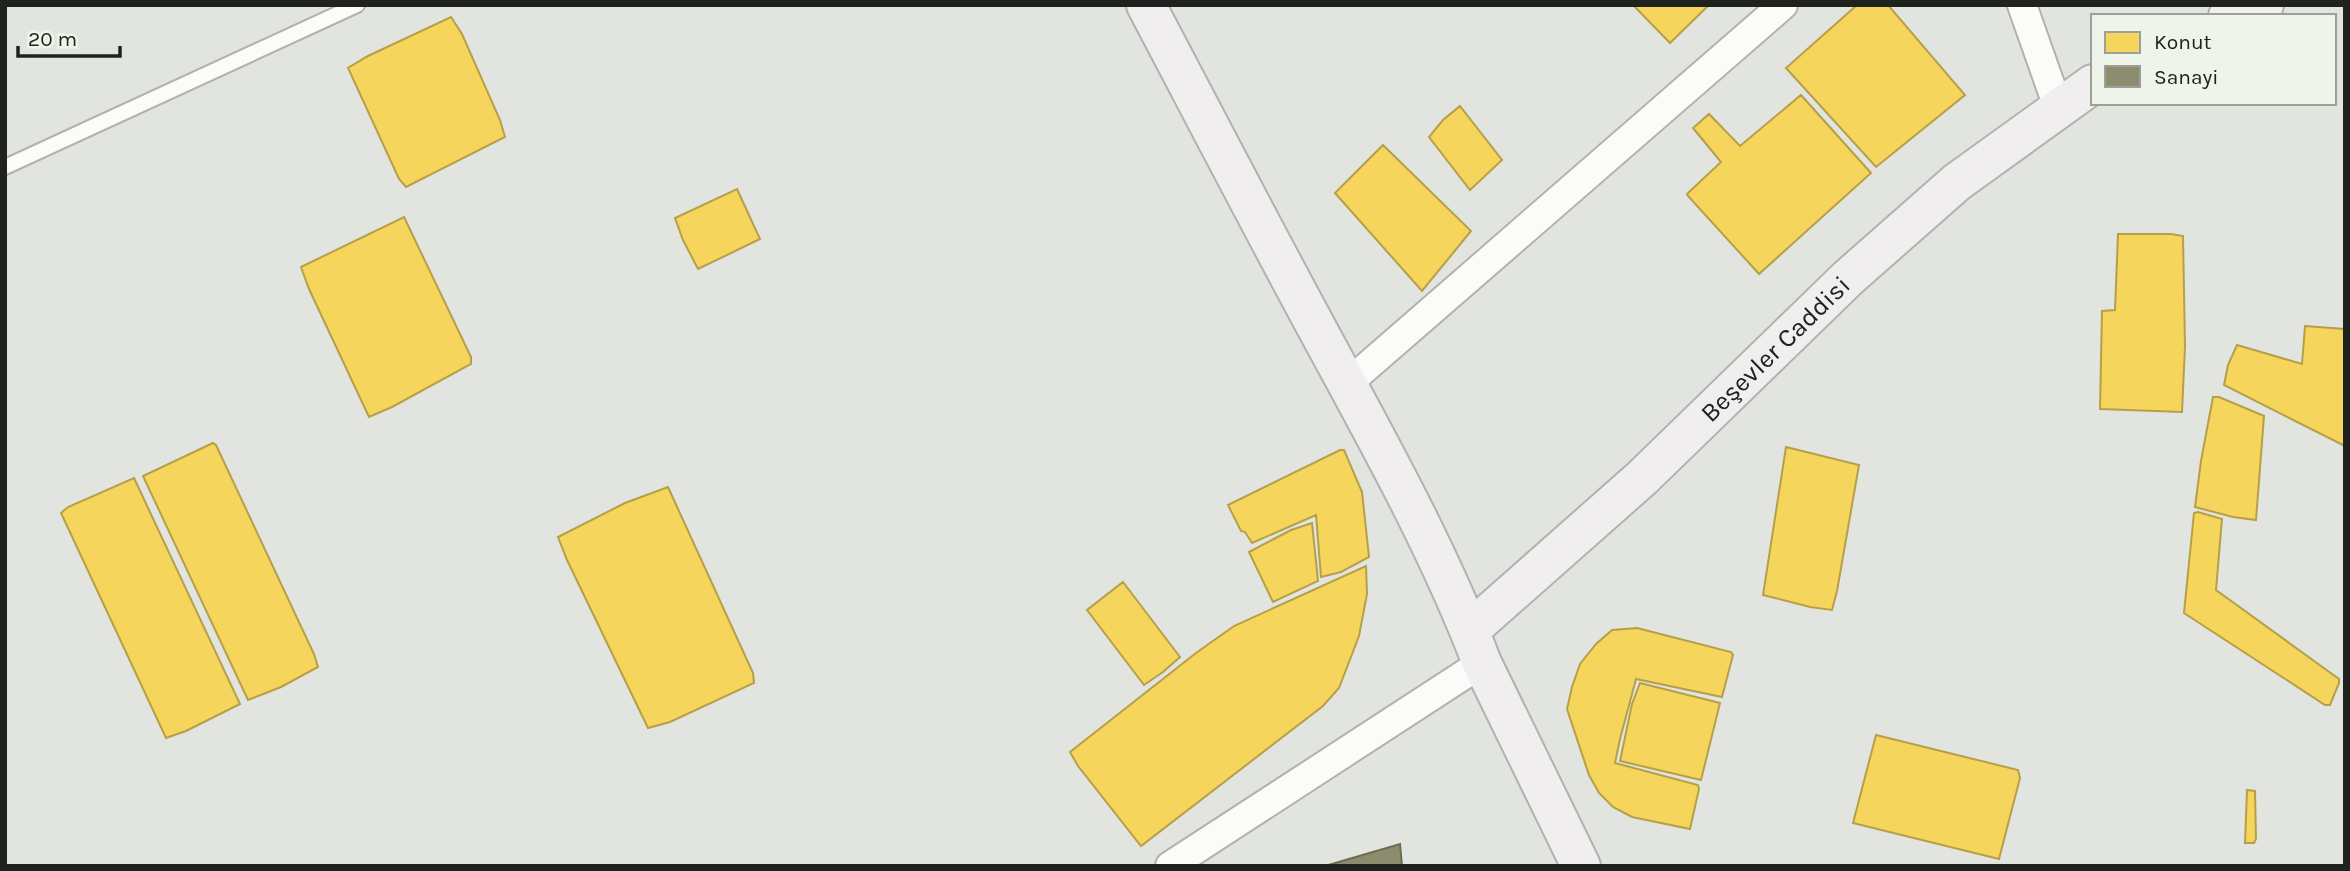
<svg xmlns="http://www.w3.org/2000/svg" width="2350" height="871" font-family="Karla,sans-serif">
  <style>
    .homes { fill: #f6d55c; stroke: #b69f49; stroke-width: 2 }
    .industry { fill: #8c8c6e; stroke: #6c6c56; stroke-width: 2 }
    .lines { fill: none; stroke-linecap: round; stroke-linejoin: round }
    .lane-casing { stroke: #b0b2ae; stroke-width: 18 }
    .street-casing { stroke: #b0b2ae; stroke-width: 32 }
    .secondary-casing { stroke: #b0b2ae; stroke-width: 42 }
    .lane { stroke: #fbfbfa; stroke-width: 14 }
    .street { stroke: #fbfbfa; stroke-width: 28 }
    .secondary { stroke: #f0eeef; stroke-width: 38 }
    .labels { text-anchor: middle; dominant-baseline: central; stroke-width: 7; stroke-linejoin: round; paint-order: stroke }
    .street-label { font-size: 26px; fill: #20221e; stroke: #eff4ea }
  </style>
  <rect width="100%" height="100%" fill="#e2e5df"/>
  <path class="homes" d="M1633 5H1709L1670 43Z
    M1857 5H1888L1965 95 1876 167 1786 68Z
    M451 17 462 34 500 120 505 137 406 187 399 179 348 68 368 56Z
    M1801 95 1871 173 1759 274 1688 196 1687 194 1721 162 1693 128 1709 114 1740 146Z
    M1460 106 1502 160 1470 190 1429 137 1443 120Z
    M1383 145 1471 231 1422 291 1335 193Z
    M737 189 760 239 698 269 683 240 675 218Z
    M404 217 471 357V364L392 407 369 417 309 289 301 267Z
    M2118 234H2171L2183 236 2185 346 2182 412 2100 409 2102 311 2115 310Z
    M2305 326 2344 329 2345 446 2224 385 2228 365 2237 345 2302 364Z
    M2213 397H2219L2264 416 2256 520 2233 517 2195 507 2201 461Z
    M213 443 216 445 314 654 318 667 281 687 248 700 143 476Z
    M1786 447 1859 465 1837 591 1832 610 1810 607 1763 595Z
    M1340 450H1344L1362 492 1369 557 1341 572 1321 577 1316 515 1252 543 1245 532 1241 531 1228 505Z
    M134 478 240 704 186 731 166 738 61 513 68 507Z
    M668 487 753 673 754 683 670 722 648 728 567 560 558 537 625 503Z
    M2198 512 2222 519 2216 590 2339 679V683L2330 705H2325L2184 613 2194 513Z
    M1312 523 1318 581 1273 602 1249 552 1291 530Z
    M1366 566 1367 594 1359 636 1339 688 1323 706 1141 846 1078 766 1070 752 1196 653 1234 626Z
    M1123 582 1180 657 1163 672 1144 685 1087 610Z
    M1637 628 1731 652 1733 655 1722 697 1636 679 1620 739 1615 763 1698 785 1699 789 1690 829 1632 817 1613 807 1599 793 1589 775 1567 709 1572 687 1580 664 1596 644 1612 630Z
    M1640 683 1720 703 1701 780 1620 761 1632 704Z
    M1876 735 2018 770 2020 778 1999 859 1853 823Z
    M2247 790 2255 791 2256 839 2254 843H2245Z"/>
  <path class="industry" d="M1400 844 1402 866H1325Z"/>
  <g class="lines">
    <defs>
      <path id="lane" d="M5 167 357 5"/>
      <path id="street" d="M2022 5 2058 107
        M1347 384 1783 5
        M1170 866 1482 663"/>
      <g id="secondary">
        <path d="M1146 5C1204 115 1261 225 1320 334 1378 441 1438 548 1482 663L1581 866"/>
        <path d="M2228 16 2264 5"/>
        <path id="s1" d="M1470 630 1642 478 1848 278 1957 182 2093 84"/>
      </g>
    </defs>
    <use href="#lane" class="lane-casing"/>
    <use href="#street" class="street-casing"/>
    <use href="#secondary" class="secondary-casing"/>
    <use href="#lane" class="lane"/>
    <use href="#street" class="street"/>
    <use href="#secondary" class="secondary"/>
  </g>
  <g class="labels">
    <g class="street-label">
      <text stroke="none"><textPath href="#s1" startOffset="415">Beşevler Caddisi</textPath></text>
    </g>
  </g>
  <rect width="2350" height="871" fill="none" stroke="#20221e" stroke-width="14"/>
  <rect x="2091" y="14" width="245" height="91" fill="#eff4ea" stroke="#9ca098" stroke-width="2"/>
  <rect x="2105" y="32" width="35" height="21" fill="#f6d55c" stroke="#9ca098" stroke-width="2"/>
  <text x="2154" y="49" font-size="21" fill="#20221e">Konut</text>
  <rect x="2105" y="66" width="35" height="21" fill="#8c8c6e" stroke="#9ca098" stroke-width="2"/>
  <text x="2154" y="84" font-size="21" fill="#20221e">Sanayi</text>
  <path d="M18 46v10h102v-10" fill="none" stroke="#20221e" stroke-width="3.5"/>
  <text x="28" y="46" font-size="21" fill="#20221e" stroke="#eff4ea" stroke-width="5" paint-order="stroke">20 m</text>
</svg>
